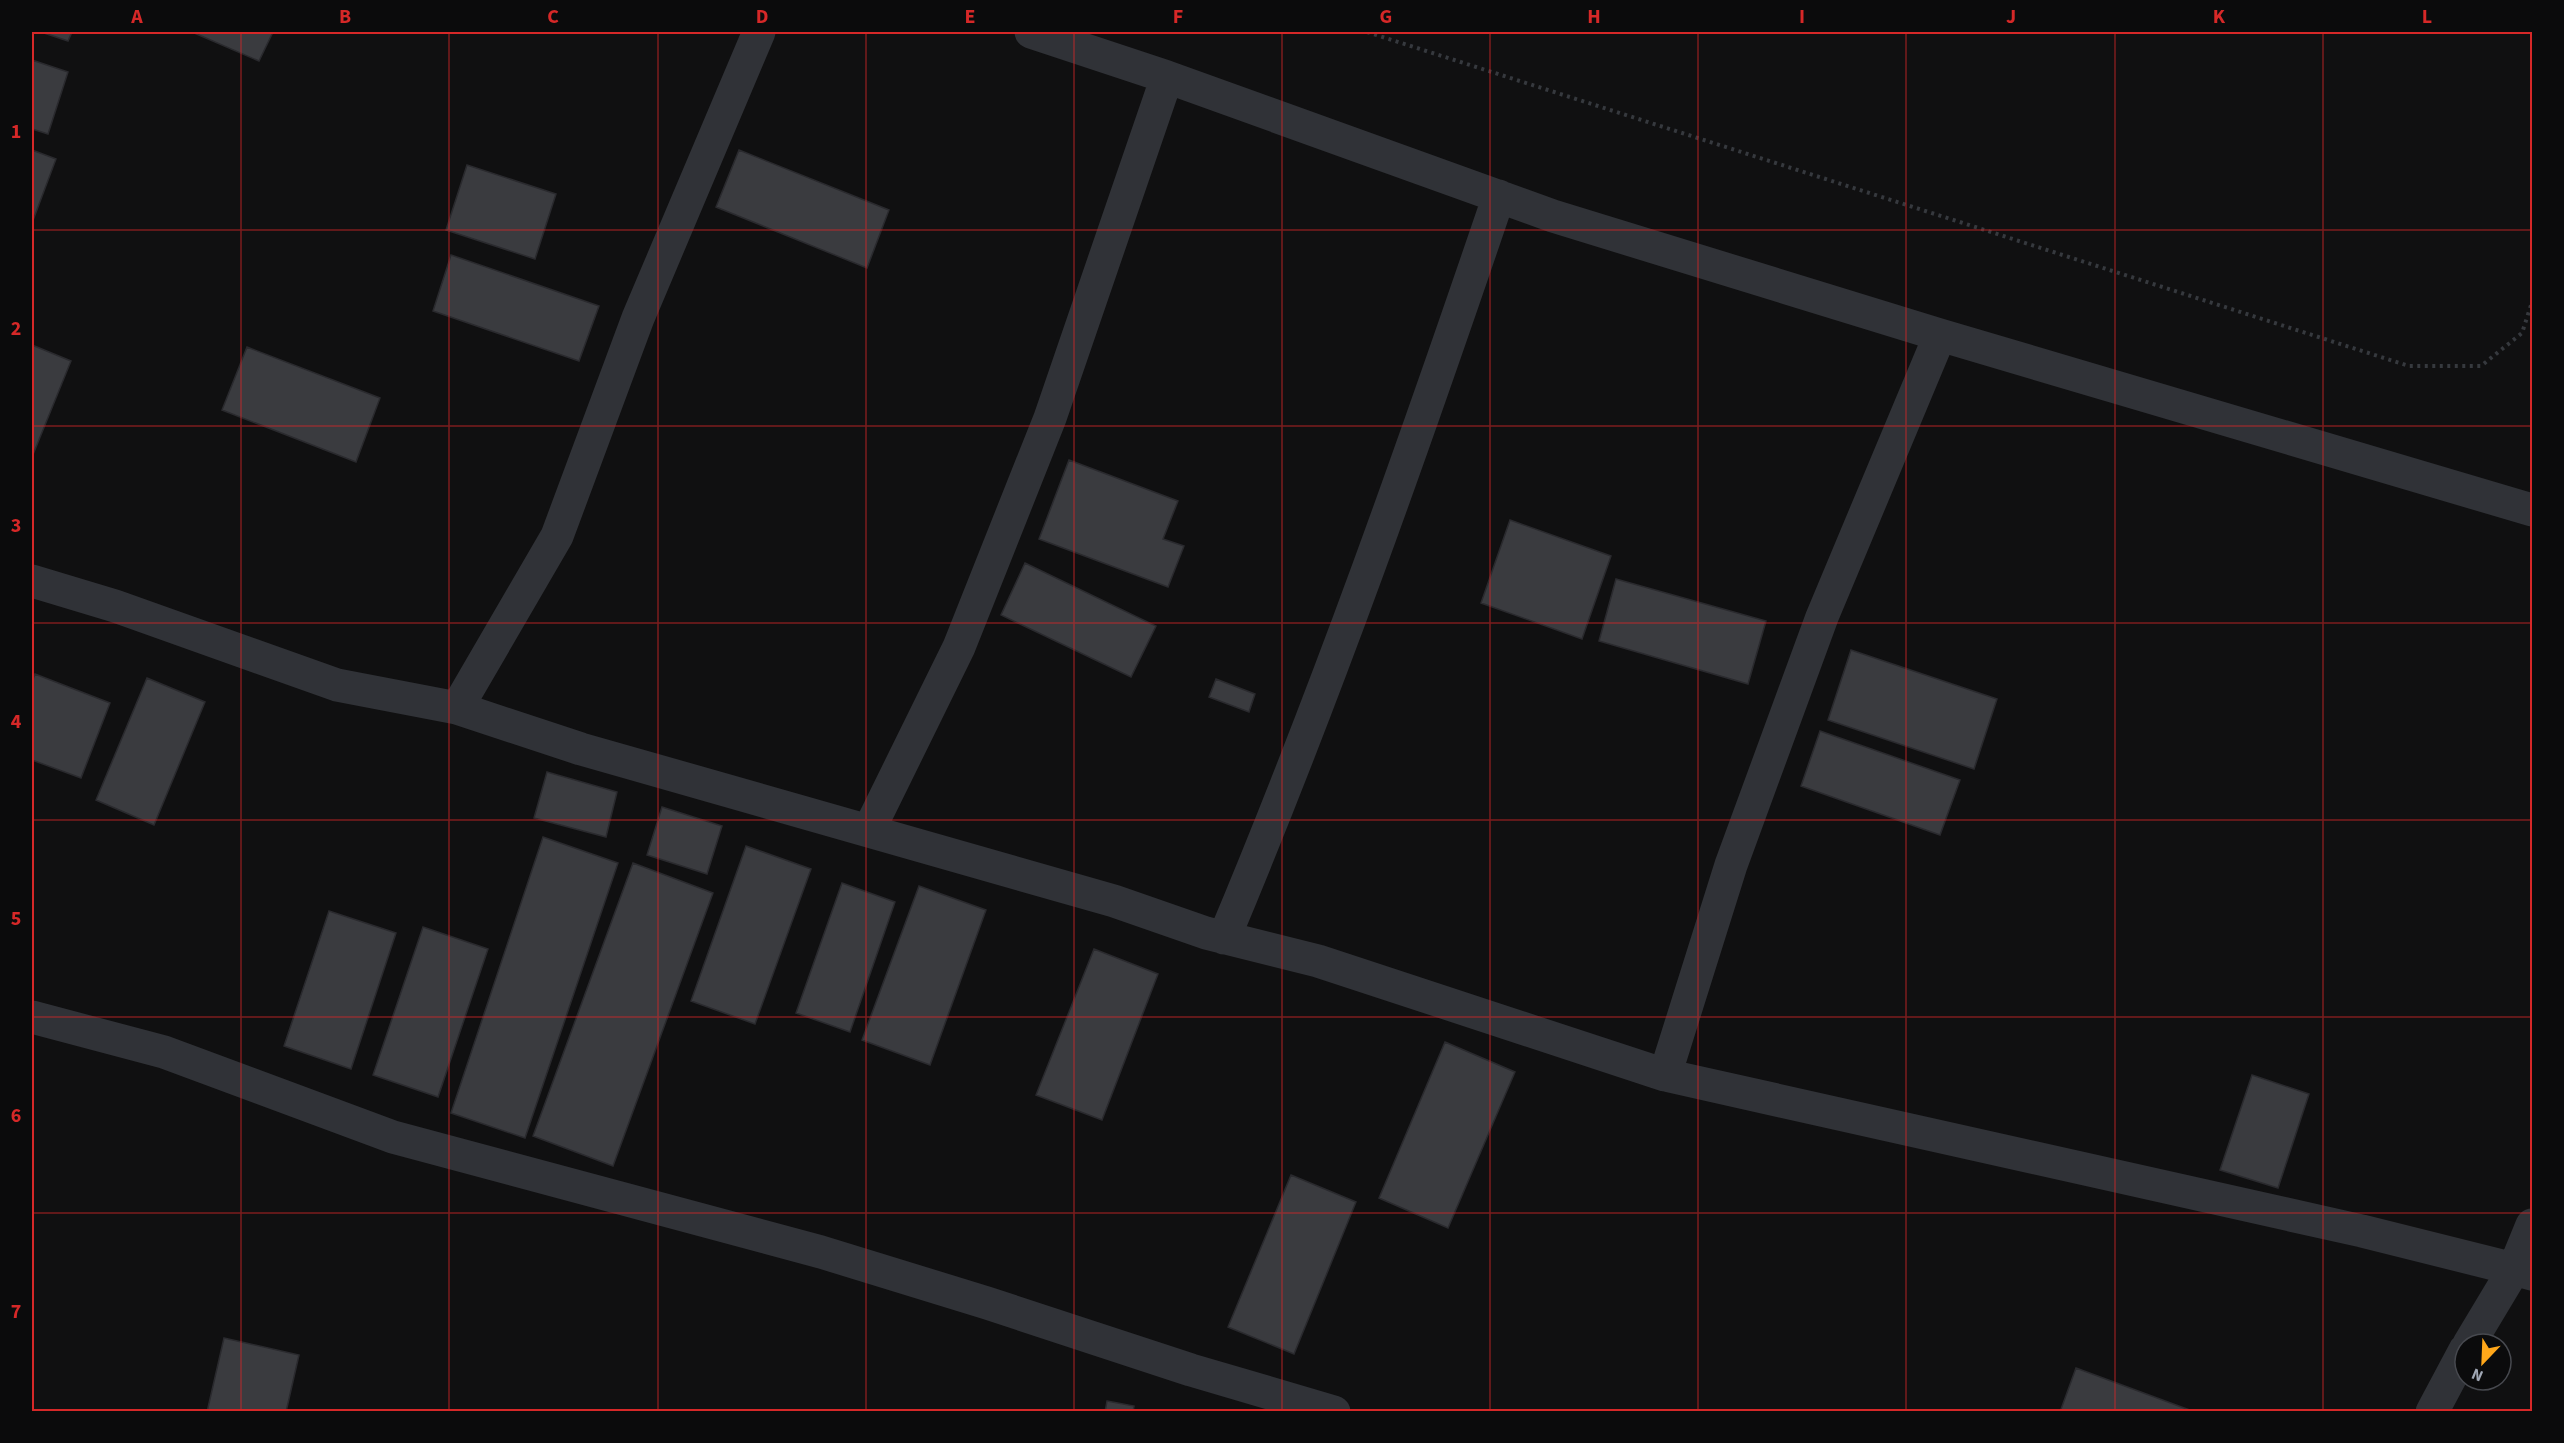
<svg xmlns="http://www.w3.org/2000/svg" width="2564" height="1443" font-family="'Source Sans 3',sans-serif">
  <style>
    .building { fill: #3a3b3f; stroke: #2a2a2e; stroke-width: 1.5 }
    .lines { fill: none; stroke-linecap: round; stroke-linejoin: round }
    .path { stroke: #36393e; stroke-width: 4; stroke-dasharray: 3 4.5; stroke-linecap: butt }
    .minor { stroke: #303237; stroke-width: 33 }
    .grid { fill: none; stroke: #d62828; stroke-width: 1.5; stroke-opacity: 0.55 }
    .neatline { fill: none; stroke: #d62828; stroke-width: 2 }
    .grid-label { font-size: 20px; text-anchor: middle; font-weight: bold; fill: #d62828 }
  </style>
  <rect width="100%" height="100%" fill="#101011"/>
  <path class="building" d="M41 32H72L68 41Z
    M192 32H273L259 61Z
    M32 60 68 72 48 134 32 129Z
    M32 150 56 159 32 223Z
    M739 150 889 210 867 268 716 207Z
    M467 165 556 194 535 259 446 230Z
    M451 255 599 306 579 361 433 311Z
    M32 345 71 361 32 457Z
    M247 347 380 398 356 462 222 410Z
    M1069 460 1178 501 1163 539 1184 546 1168 587 1039 539Z
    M1510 520 1611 556 1582 639 1481 603Z
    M1025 563 1156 626 1131 677 1001 615Z
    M1616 579 1766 621 1748 684 1599 641Z
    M1851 650 1997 699 1974 769 1828 720Z
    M35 674 110 703 81 778 32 760V682Z
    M147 678 205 702 154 825 96 800Z
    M1216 679 1255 694 1249 712 1209 697Z
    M1820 731 1960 780 1940 835 1801 786Z
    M547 772 617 792 606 837 534 818Z
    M662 807 722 826 707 874 647 855Z
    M543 837 618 863 525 1138 451 1113Z
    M746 846 811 869 755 1024 691 1001Z
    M633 863 713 893 613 1166 533 1136Z
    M842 883 895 902 850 1032 796 1013Z
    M919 886 986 910 930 1065 862 1040Z
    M329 911 396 933 351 1069 284 1046Z
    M423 927 488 949 438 1097 373 1075Z
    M1094 949 1158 974 1102 1120 1036 1095Z
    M1445 1042 1515 1072 1448 1228 1379 1198Z
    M2252 1075 2309 1094 2278 1188 2220 1170Z
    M1291 1175 1356 1202 1294 1354 1228 1327Z
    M224 1338 299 1355 286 1412H207Z
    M2076 1368 2195 1412H2060Z
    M1107 1401 1134 1406 1133 1412H1105Z"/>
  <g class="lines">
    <path class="path" d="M1367 32 2409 366H2481L2522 333 2532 302"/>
    <path class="minor" d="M1031 32 1167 77 1553 216 1940 335 2532 510
      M32 581 115 606 337 685 457 708 581 749 1114 901 1206 933 1318 961 1665 1075 2362 1231 2514 1269 2532 1225
      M457 708 557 536 638 318 759 32
      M869 830 959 647 1050 418 1167 77
      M1224 938C1326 695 1414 446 1499 196
      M32 1017 164 1052 393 1137 821 1252 987 1303 1191 1370 1334 1412
      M1665 1075 1731 865 1822 617 1940 335
      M2469 1344 2514 1269 2532 1274
      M2432 1412 2465 1350"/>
  </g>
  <path class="grid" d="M241 32V1412M449 32V1412M658 32V1412M866 32V1412M1074 32V1412M1282 32V1412M1490 32V1412M1698 32V1412M1906 32V1412M2115 32V1412M2323 32V1412M32 230H2532M32 426H2532M32 623H2532M32 820H2532M32 1017H2532M32 1213H2532"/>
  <rect width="2564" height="1443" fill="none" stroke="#0b0b0c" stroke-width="66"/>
  <g transform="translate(2483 1362) rotate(203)"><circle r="28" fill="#0b0b0c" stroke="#47494f" stroke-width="1.5"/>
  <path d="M0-4.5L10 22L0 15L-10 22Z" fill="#ffa71a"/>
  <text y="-9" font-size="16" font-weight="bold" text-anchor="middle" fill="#a0a7b4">N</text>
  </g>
  <rect x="33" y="33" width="2498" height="1377" class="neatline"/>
  <g class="grid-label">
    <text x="137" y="23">A</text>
    <text x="345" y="23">B</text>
    <text x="553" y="23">C</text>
    <text x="762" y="23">D</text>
    <text x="970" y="23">E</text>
    <text x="1178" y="23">F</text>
    <text x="1386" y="23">G</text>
    <text x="1594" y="23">H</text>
    <text x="1802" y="23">I</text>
    <text x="2011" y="23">J</text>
    <text x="2219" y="23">K</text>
    <text x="2427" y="23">L</text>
    <text x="16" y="138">1</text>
    <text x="16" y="335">2</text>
    <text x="16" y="532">3</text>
    <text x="16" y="728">4</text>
    <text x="16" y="925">5</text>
    <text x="16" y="1122">6</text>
    <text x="16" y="1318">7</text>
  </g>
</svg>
